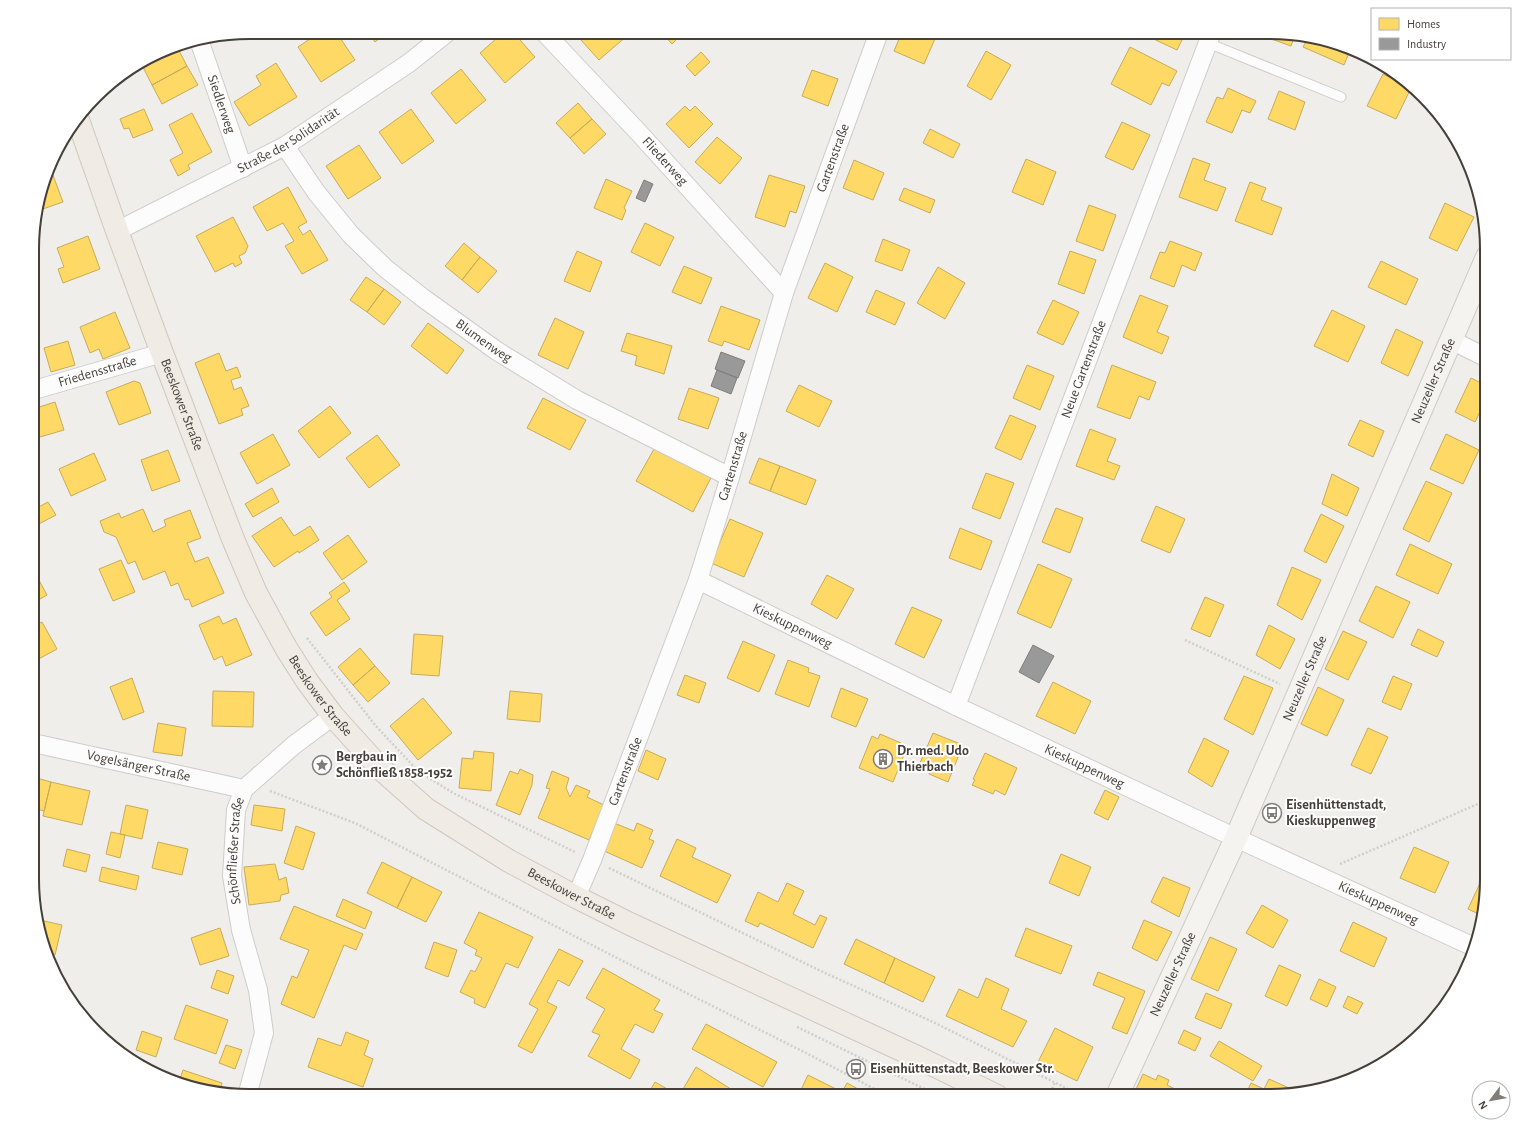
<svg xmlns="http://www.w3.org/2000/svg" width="1519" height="1128" font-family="'Alegreya Sans',sans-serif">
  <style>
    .homes { fill: #ffd966; stroke: #c7ab58 }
    .industry { fill: #999; stroke: #807e7c }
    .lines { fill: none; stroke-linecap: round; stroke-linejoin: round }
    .lane-casing { stroke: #ceccc9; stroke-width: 11 }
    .street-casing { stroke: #ceccc9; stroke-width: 20 }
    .secondary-casing { stroke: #cecac3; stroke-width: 24 }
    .primary-casing { stroke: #d0c7bb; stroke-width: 24 }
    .path { stroke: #d1cecc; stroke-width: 2.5; stroke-dasharray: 2 2; stroke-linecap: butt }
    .lane { stroke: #fdfcfc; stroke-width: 9 }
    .street { stroke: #fdfcfc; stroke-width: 18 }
    .secondary { stroke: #f5f3f0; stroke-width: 22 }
    .primary { stroke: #f0ebe5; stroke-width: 22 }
    .labels { text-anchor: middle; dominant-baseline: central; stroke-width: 4; stroke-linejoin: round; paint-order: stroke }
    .street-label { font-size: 14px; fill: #453f38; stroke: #fff }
    .poi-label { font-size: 14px; font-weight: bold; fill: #453f38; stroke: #fff; text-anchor: start }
    .rim { fill: none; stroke: #453f38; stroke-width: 2 }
  </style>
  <rect width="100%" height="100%" fill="#f0eeeb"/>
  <path class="homes" d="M320 32H336L355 60 321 82 298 47Z
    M368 32H388L375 42Z
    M504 32H513L535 57 505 83 480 53Z
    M590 32H627L629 34 599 60 581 40Z
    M661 32H680L682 34 672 44Z
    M902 32H938L924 64 894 51Z
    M1146 32H1186L1177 50 1145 35Z
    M1252 32H1284L1295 35 1291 46Z
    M1308 38 1351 48 1344 65 1303 47Z
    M177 47 187 66 152 85 142 65Z
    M1130 47 1177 71 1169 86 1162 83 1151 105 1111 84Z
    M986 51 1011 65 991 100 967 86Z
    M701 52 710 62 695 76 686 66Z
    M276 63 297 97 249 126 234 102 261 85 256 76Z
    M187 66 198 85 162 104 152 85Z
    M461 69 486 100 456 124 431 93Z
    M812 70 838 79 828 106 802 96Z
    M1383 74 1411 88 1396 119 1367 106Z
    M124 75 126 78 108 88 106 86Z
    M1228 88 1256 101 1250 113 1242 110 1232 133 1206 122 1217 97 1223 99Z
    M1279 91 1305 102 1295 130 1268 119Z
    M578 103 592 119 570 138 556 123Z
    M685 106 690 111 695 106 713 124 689 148 666 124Z
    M144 109 153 130 133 138 129 128 124 129 120 119Z
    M411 109 434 141 402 164 379 132Z
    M192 113 212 152 188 165 190 169 178 176 170 160 183 153 169 125Z
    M592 119 606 134 584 154 570 138Z
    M1122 122 1150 135 1133 170 1105 157Z
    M930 129 960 144 953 158 923 143Z
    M717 137 742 158 720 184 695 162Z
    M359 145 381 178 348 199 326 166Z
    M1193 158 1210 164 1204 180 1226 188 1217 211 1179 197Z
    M1026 159 1056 172 1043 205 1012 192Z
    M854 160 884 173 873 200 843 188Z
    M51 170 63 202 37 211Z
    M769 175 805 186 796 213 790 211 785 227 755 217Z
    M606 179 632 191 624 208 626 210 622 220 594 208Z
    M1250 182 1266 188 1261 200 1282 208 1272 235 1235 221Z
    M288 187 307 222 298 227 303 235 310 230 328 260 302 274 285 246 294 241 283 223 267 231 253 207Z
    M904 188 935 200 930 213 899 200Z
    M1445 203 1474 217 1457 251 1429 238Z
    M1089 205 1116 215 1103 251 1076 241Z
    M233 217 248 246 245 253 239 256 242 263 235 267 233 263 215 272 196 236Z
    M645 223 674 237 660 266 631 252Z
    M88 236 100 269 63 283 58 269 64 267 57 248Z
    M883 239 910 250 902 271 875 261Z
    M1170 241 1202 253 1195 271 1182 265 1174 287 1150 278 1160 252 1165 253Z
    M464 243 480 257 462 280 445 266Z
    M577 251 602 262 590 292 564 281Z
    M1070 251 1096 260 1084 294 1058 284Z
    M480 257 497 271 478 293 462 280Z
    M1381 261 1418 279 1406 305 1368 287Z
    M825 263 853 277 837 312 808 298Z
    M684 266 712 278 701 304 672 292Z
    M938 267 965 283 945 319 917 303Z
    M366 277 384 289 367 312 350 300Z
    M384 289 401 302 384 325 367 312Z
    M876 290 905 303 895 325 866 312Z
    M1140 295 1168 306 1157 332 1169 337 1162 354 1123 337Z
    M1053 300 1079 312 1063 345 1037 333Z
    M721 306 760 320 749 350 724 341 722 346 708 341Z
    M1332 310 1365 326 1348 362 1314 346Z
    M115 312 130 348 103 359 99 349 90 353 80 327Z
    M555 318 584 332 568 369 538 355Z
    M428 323 464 350 447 374 411 346Z
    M1396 329 1423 342 1408 376 1381 363Z
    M627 333 672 346 664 374 635 365 637 356 621 351Z
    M68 341 75 365 51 372 44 348Z
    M219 353 226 371 237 367 241 377 231 380 234 390 241 387 249 406 241 409 243 415 219 424 195 363Z
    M1027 365 1054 376 1040 410 1013 398Z
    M1112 365 1156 382 1149 400 1139 396 1130 419 1097 407Z
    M1471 378 1487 386V397L1475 422 1455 412Z
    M134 381 140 383 151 413 119 425 106 392Z
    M799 385 832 401 819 427 786 411Z
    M689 388 719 398 708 429 678 419Z
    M543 398 586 420 570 450 527 428Z
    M55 402 64 430 33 439V409Z
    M330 406 351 433 319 458 298 431Z
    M1010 415 1036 426 1021 460 995 448Z
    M1360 420 1384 431 1373 457 1348 445Z
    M1090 429 1116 439 1107 461 1120 466 1114 480 1076 466Z
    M273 434 290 465 257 484 240 453Z
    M1446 434 1479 450 1463 484 1430 469Z
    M377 435 400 465 369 488 346 458Z
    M654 449 711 478 693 512 636 481Z
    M168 450 180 481 152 491 141 460Z
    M94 453 106 480 71 496 59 469Z
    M759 458 780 466 770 491 749 483Z
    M780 466 816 480 806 505 770 491Z
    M986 473 1014 483 1000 519 972 508Z
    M33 474 38 483 33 486Z
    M1332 474 1359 488 1347 516 1322 504Z
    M1426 481 1452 493 1429 542 1403 529Z
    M272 488 279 502 253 517 245 504Z
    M48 502 56 515 33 527V510Z
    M1156 506 1185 519 1170 553 1141 541Z
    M1056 508 1083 518 1070 553 1042 542Z
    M143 509 153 532 166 526 164 520 190 510 201 538 187 543 195 562 208 557 224 593 192 607 189 599 185 600 178 583 171 586 165 571 143 580 135 561 128 564 116 537 104 532 100 521 119 513 121 518Z
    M1321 514 1344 526 1326 563 1304 551Z
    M281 517 294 536 310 526 319 540 299 553 298 551 274 567 252 536Z
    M730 519 763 533 744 577 711 563Z
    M960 528 992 541 981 570 949 558Z
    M348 535 367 562 342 580 323 553Z
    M1410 544 1452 564 1438 594 1396 575Z
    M121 560 135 592 113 601 99 569Z
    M1038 564 1072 579 1051 628 1017 613Z
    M1292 567 1321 580 1302 620 1277 605Z
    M33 569 47 595 33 603Z
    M827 575 854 589 837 619 811 604Z
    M344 582 350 591 337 600 350 619 326 636 310 613 332 597 329 593Z
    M1376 586 1410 602 1393 638 1359 621Z
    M1205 597 1224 605 1210 637 1191 629Z
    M912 607 942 620 924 658 895 644Z
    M219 616 223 624 236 618 252 655 226 666 222 656 214 660 199 625Z
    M42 622 57 649 33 662V627Z
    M1269 625 1295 639 1280 669 1256 655Z
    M1418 629 1444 642 1437 657 1411 645Z
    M1343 631 1367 642 1348 680 1325 669Z
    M414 634 443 636 439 676 411 674Z
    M743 641 775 655 759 692 727 678Z
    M360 648 375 666 353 685 338 667Z
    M788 660 809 668 808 672 820 676 809 707 775 694Z
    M375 666 390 683 368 702 353 685Z
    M685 675 706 683 699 703 677 695Z
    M1244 676 1273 688 1253 735 1224 719Z
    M1393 676 1412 684 1401 710 1382 702Z
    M132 678 144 712 123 720 110 687Z
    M1053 682 1091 701 1075 734 1036 716Z
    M1318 687 1344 700 1327 736 1301 724Z
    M841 688 868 699 856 727 831 717Z
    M213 691 254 692 253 727 212 726Z
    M510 691 542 694 540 722 507 719Z
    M423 698 452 733 418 760 390 726Z
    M158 723 186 728 182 756 153 752Z
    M1368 728 1388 737 1371 774 1351 765Z
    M933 733 963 745 948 782 929 774 931 767 920 763Z
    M880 734 901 743 899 747 906 750 893 782 859 768 872 736 878 739Z
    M1204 738 1229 751 1212 787 1188 772Z
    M646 750 666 759 658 780 638 771Z
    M474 751 494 753 491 791 459 788 462 758 473 759Z
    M985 753 1017 768 1005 795 995 790 993 794 972 785 975 780 973 779Z
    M520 769 533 775 532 785 520 815 496 805 510 771 518 774Z
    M552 771 569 778 566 788 570 797 576 785 590 791 587 797 604 805 589 840 538 818 550 789 546 788Z
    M33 777 51 782 44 811 33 808Z
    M51 782 90 791 82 825 43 816Z
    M1105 790 1119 797 1108 820 1094 813Z
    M126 805 148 810 142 839 120 834Z
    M254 805 285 809 282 831 251 825Z
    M614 823 634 831 637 823 653 830 649 839 654 841 642 868 602 850Z
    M296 826 315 833 303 870 284 863Z
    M111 832 125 835 120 858 106 854Z
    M677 839 696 848 692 857 731 875 717 903 660 876Z
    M158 842 188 849 182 875 152 868Z
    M1414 847 1449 862 1435 893 1400 878Z
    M67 849 90 855 86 872 63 866Z
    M1061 854 1091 867 1079 896 1049 883Z
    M382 862 412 877 397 908 367 893Z
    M275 864 279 880 286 877 289 893 281 895 280 901 249 905 244 867Z
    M102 867 139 876 136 890 99 881Z
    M412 877 442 892 426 922 397 908Z
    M1163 877 1190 888 1179 917 1151 902Z
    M1481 881 1487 884V893L1481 915 1468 909Z
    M787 883 804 891 793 914 815 925 820 915 827 918 813 948 760 923 758 927 745 921 758 892 778 902Z
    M343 899 372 912 365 929 336 916Z
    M1262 905 1288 920 1273 948 1246 933Z
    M294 906 363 934 356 950 344 945 314 1018 281 1004 292 976 297 978 309 950 280 939Z
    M479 912 533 937 518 968 506 963 485 1008 474 1003 475 999 460 992 471 970 475 972 482 958 475 955 477 950 464 943Z
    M40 920 62 925 55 955 49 954Z
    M1144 920 1172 932 1157 961 1132 948Z
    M1353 922 1387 938 1374 967 1340 951Z
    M220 928 229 956 200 965 191 938Z
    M1026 928 1072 946 1061 974 1015 956Z
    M1210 937 1237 949 1218 991 1191 979Z
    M856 939 895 958 884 983 844 964Z
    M434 942 457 950 448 977 425 968Z
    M559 949 583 961 569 986 558 980 547 1002 557 1007 532 1053 518 1046 538 1009 529 1004Z
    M895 958 935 977 923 1002 884 983Z
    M1279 965 1301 975 1287 1006 1265 996Z
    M603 968 660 1000 654 1010 663 1014 653 1033 635 1024 621 1049 640 1060 630 1079 588 1056 600 1035 592 1032 605 1009 586 998Z
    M217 970 234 976 228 994 211 988Z
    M1098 972 1145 991 1127 1034 1112 1028 1125 998 1093 985Z
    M986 978 1009 989 1001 1009 1027 1021 1013 1047 946 1016 959 989 978 998Z
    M1319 979 1336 987 1327 1007 1310 999Z
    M1206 993 1232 1004 1221 1029 1195 1018Z
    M1348 996 1363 1003 1357 1014 1343 1007Z
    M186 1005 228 1020 216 1054 174 1039Z
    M706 1024 777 1062 763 1087 692 1049Z
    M1055 1028 1093 1047 1077 1081 1038 1062Z
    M1184 1030 1201 1038 1195 1051 1178 1043Z
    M142 1031 162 1038 156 1057 136 1050Z
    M346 1032 369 1041 364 1055 373 1059 363 1087 308 1067 318 1038 341 1046Z
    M1219 1041 1262 1066 1253 1081 1210 1056Z
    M226 1045 242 1050 235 1069 219 1063Z
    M696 1067 734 1091 732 1096H679Z
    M183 1070 222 1083 220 1092 179 1082Z
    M1143 1074 1156 1080 1158 1075 1169 1080 1167 1085 1185 1094 1184 1096H1133Z
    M808 1075 842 1092 847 1083 871 1096H798Z
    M1269 1079 1300 1093 1270 1096H1245L1251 1083 1264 1089Z
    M655 1082 676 1094 675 1096H647Z"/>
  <path class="industry" d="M644 180 653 184 645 202 636 198Z
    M721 352 745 361 738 378 715 369Z
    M717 370 737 378 731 394 711 386Z
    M1033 645 1054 656 1039 683 1019 672Z"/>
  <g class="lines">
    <defs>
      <path id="lane" d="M1208 43 1341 97"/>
      <g id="street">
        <path id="s1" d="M544 32 640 134 784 293"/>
        <path id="s2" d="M199 40 243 168"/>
        <path id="s3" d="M285 146 316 192 351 235 385 268 423 298 497 351 577 400 730 477"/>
        <path id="s4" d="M117 231 285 146 409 63 448 32"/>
        <path d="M1451 340 1487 358"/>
        <path id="s5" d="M34 390 162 353"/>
        <path id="s6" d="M698 580 956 706 1236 838 1474 947"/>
        <path id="s7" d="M956 706 1212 32"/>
        <path id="s8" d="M33 743 244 789"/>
        <path id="s9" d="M576 897 592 860 698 580 730 477 784 293 879 32"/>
        <path id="s10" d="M247 1096 264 1033 258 990 241 930 232 876 236 810 244 789 294 745 333 716"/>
      </g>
      <g id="secondary">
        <path id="s11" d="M1117 1096 1236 838 1487 257"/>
      </g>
      <g id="primary">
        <path id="s12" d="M78 120 117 231 162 353 233 539 256 593 286 648 307 681 333 716 380 768 426 809 509 861 576 897 630 924 917 1057 997 1096"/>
      </g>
    </defs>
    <use href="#lane" class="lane-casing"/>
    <use href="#street" class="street-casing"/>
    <use href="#secondary" class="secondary-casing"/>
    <use href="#primary" class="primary-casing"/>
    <path class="path" d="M307 638 375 725 418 771 453 793 575 852
      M1185 640 1280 684
      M270 791 355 823 617 958 808 1054 888 1096
      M1340 864 1487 800
      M609 868 825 973 933 1022 1082 1096
      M797 1027 939 1096
      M1049 1096 1055 1082"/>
    <use href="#lane" class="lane"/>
    <use href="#street" class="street"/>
    <use href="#secondary" class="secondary"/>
    <use href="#primary" class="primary"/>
  </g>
  <defs>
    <symbol id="building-ring" viewBox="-11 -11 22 22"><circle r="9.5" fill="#fff" stroke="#817c77" stroke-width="1.5"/><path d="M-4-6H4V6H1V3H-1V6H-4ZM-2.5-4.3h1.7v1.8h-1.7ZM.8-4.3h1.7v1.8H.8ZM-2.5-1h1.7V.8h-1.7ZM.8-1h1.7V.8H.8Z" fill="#817c77"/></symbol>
    <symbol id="sight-ring" viewBox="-11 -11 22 22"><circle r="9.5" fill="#fff" stroke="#817c77" stroke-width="1.5"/><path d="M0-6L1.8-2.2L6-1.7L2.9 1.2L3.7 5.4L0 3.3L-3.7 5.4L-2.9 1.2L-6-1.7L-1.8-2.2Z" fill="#817c77"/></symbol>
    <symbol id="bus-ring" viewBox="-11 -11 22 22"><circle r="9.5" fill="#fff" stroke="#817c77" stroke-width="1.5"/><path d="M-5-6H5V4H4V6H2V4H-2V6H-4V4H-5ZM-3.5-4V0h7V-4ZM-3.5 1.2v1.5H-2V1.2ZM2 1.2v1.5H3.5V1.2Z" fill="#817c77"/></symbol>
  </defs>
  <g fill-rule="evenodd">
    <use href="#building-ring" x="872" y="748" width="22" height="22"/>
    <use href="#sight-ring" x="311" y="754" width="22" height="22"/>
    <use href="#bus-ring" x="1261" y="802" width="22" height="22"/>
    <use href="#bus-ring" x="845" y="1058" width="22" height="22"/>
  </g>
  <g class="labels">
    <g class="street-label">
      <text stroke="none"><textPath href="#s2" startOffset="68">Siedlerweg</textPath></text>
      <text stroke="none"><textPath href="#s4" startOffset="194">Straße der Solidarität</textPath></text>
      <text stroke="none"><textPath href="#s9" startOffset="783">Gartenstraße</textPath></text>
      <text stroke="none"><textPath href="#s1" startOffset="177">Fliederweg</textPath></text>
      <text stroke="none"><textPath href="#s3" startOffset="281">Blumenweg</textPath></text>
      <text stroke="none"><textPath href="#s7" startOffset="360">Neue Gartenstraße</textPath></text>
      <text stroke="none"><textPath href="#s5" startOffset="66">Friedensstraße</textPath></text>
      <text stroke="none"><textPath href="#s11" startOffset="782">Neuzeller Straße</textPath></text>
      <text stroke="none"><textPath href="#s12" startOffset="303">Beeskower Straße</textPath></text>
      <text stroke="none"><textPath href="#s9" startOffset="459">Gartenstraße</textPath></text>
      <text stroke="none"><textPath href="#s6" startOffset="105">Kieskuppenweg</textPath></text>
      <text stroke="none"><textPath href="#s11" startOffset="458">Neuzeller Straße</textPath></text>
      <text stroke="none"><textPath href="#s12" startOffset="627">Beeskower Straße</textPath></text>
      <text stroke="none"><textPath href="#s8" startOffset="108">Vogelsänger Straße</textPath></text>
      <text stroke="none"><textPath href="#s6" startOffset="429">Kieskuppenweg</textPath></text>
      <text stroke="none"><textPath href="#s9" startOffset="135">Gartenstraße</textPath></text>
      <text stroke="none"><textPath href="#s10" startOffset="251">Schönfließer Straße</textPath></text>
      <text stroke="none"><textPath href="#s12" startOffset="951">Beeskower Straße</textPath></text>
      <text stroke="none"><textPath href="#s6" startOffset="753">Kieskuppenweg</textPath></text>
      <text stroke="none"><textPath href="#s11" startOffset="134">Neuzeller Straße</textPath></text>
    </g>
    <g class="poi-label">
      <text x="897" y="751">Dr. med. Udo<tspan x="897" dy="16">Thierbach</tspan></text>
      <text x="336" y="757">Bergbau in<tspan x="336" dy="16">Schönfließ 1858-1952</tspan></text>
      <text x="1286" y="805">Eisenhüttenstadt,<tspan x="1286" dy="16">Kieskuppenweg</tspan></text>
      <text x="870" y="1069">Eisenhüttenstadt, Beeskower Str.</text>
    </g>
  </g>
  <path d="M0 0H1519V1128H0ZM249 39H1270A210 210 0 0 1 1480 249V879A210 210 0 0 1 1270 1089H249A210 210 0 0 1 39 879V249A210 210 0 0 1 249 39Z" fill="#fff" fill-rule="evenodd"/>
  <path class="rim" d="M249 39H1270A210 210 0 0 1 1480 249V879A210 210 0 0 1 1270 1089H249A210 210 0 0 1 39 879V249A210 210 0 0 1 249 39Z"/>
  <rect x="1371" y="8" width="140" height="52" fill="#ffffff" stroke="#b5b2af"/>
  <rect x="1379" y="18" width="20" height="12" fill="#ffd966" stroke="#b5b2af"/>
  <text x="1407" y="28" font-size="12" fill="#453f38">Homes</text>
  <rect x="1379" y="38" width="20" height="12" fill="#999999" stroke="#b5b2af"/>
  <text x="1407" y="48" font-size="12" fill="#453f38">Industry</text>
  <g transform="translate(1491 1100) rotate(238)"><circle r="19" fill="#ffffff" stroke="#b5b2af"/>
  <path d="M0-3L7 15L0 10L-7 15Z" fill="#817c77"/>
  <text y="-6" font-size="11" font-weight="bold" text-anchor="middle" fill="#453f38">N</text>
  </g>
</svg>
